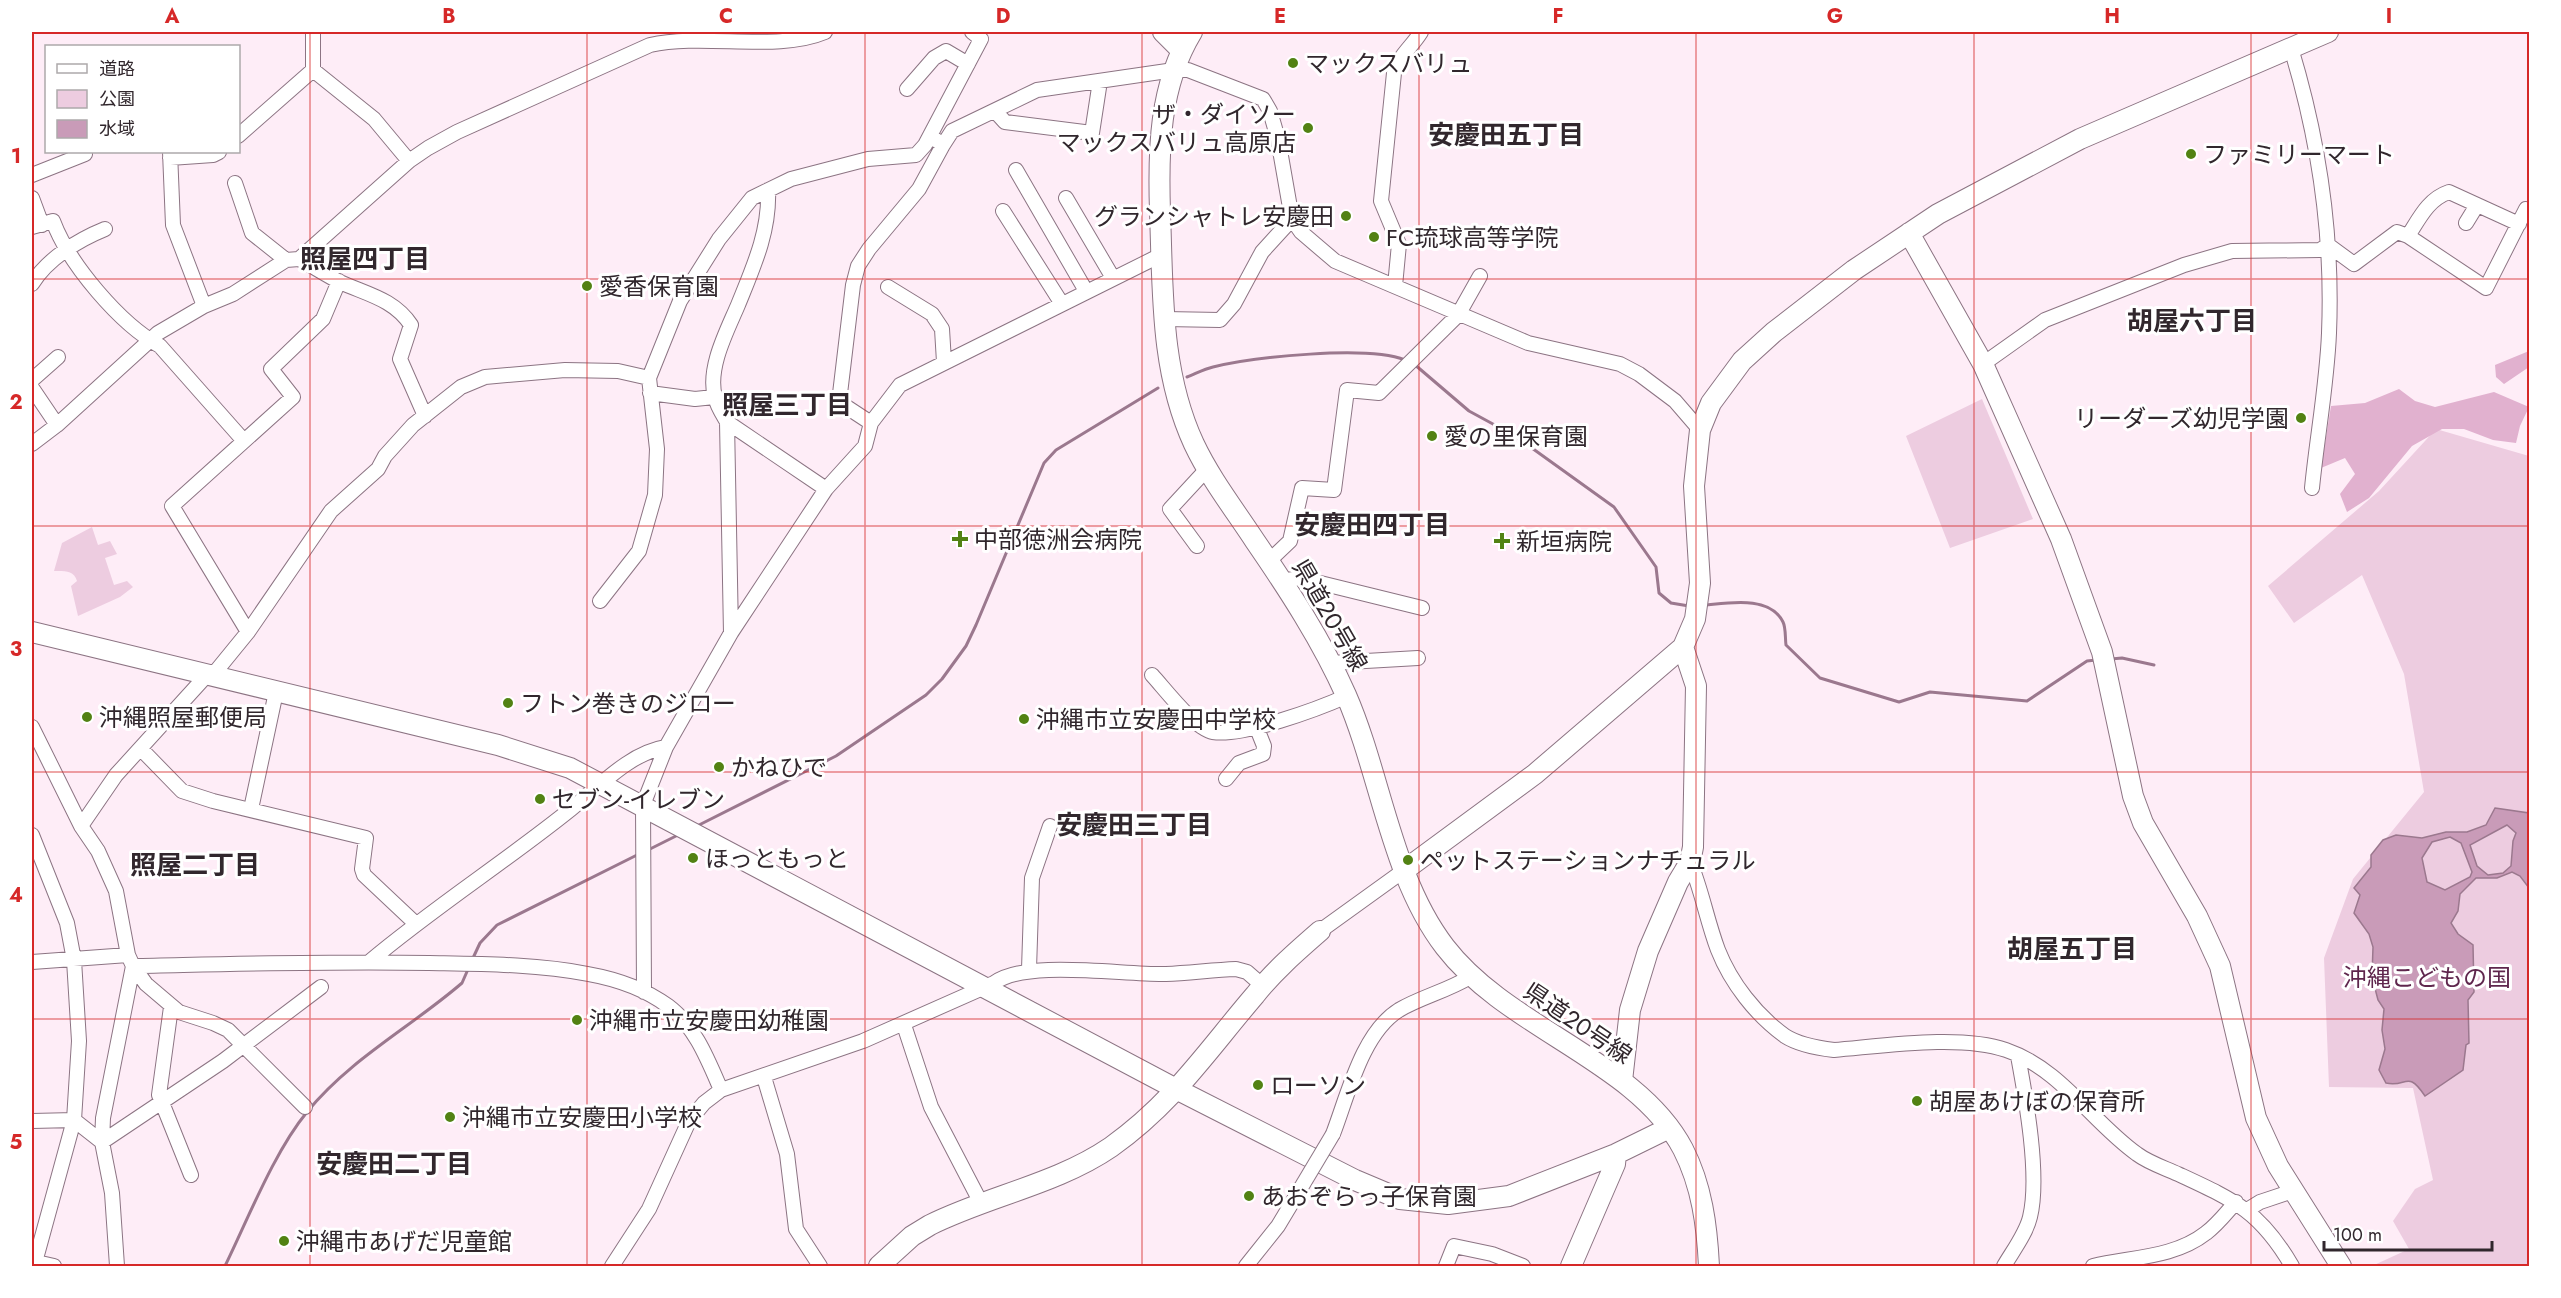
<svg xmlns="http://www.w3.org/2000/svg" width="2561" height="1298" font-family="Jost,'Noto Sans JP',sans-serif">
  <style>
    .green { fill: #edcce0 }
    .forest { fill: #e1b1cf }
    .water { fill: #c99bb8; stroke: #9b788e; stroke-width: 1.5; fill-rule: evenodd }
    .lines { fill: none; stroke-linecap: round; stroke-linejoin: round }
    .stream { stroke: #9b788e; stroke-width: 3 }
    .street-casing { stroke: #8c7483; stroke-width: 16 }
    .secondary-casing { stroke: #8c7483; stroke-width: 22 }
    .street { stroke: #fff; stroke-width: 14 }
    .secondary { stroke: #fff; stroke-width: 20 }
    .street-bridge-casing { stroke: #8c7483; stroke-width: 16; stroke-linecap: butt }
    .street-bridge { stroke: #fff; stroke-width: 14 }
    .grid { fill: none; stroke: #d62828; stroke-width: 1.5; stroke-opacity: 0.55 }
    .poi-dot { fill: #528213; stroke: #fff; stroke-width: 2 }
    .labels { text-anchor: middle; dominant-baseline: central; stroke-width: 6; stroke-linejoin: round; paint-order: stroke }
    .poi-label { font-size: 24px; fill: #31272d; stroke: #fff; text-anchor: start }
    .street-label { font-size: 24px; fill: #31272d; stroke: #fff }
    .park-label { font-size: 24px; fill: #5f264d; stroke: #fff }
    .neighbourhood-label { font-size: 26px; font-weight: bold; fill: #31272d; stroke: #fff }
    .neatline { fill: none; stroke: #d62828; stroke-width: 2 }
    .grid-label { font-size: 20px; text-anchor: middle; font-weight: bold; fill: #d62828 }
  </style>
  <rect width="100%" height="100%" fill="#feedf7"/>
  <path class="green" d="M1982 399 2033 519 1950 548 1906 436Z
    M2436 429 2529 456V1266H2372L2409 1249 2393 1221 2415 1189 2433 1180 2413 1088 2329 1087 2324 958 2353 879 2424 792 2404 674 2362 575 2294 623 2268 586 2379 491Z
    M92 527 98 545 110 541 117 554 105 558 114 585 127 581 133 587 120 597 78 616 71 586 77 581C74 570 64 571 54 571L62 543Z"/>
  <path class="forest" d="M2529 351V367L2504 384 2496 377 2495 365Z
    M2399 389 2415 401 2435 407 2494 392 2529 407 2520 426 2516 443 2493 440 2464 429H2442L2412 446 2369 498 2347 512 2340 494 2355 474 2345 458 2321 468 2331 406 2365 403Z"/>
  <path class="water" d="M2495 808 2529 813V888L2520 876 2512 872 2497 878H2476L2460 894 2458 911 2451 923 2458 934 2473 945 2474 992 2468 1000 2469 1043 2466 1045 2463 1070 2425 1096C2407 1069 2407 1088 2386 1083L2379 1070 2385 1049 2382 1030 2384 1009 2378 1000 2372 977 2373 947 2369 934 2354 913 2360 895 2354 888 2371 867V855L2383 840 2396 835 2422 838 2446 832H2467L2486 825ZM2507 825 2516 833 2513 841 2511 866 2503 873 2488 875 2477 866 2470 845ZM2450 837 2461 843 2472 872 2470 877 2445 890 2427 882 2422 858 2432 842Z"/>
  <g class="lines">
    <path class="stream" d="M1414 364 1469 411 1515 436 1614 507 1656 567 1659 593 1671 603 1689 606
      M1187 377C1195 374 1204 369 1213 367 1254 357 1367 345 1405 360
      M1705 605C1728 603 1770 595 1783 622 1786 628 1785 638 1786 645L1820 678 1899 702 1930 692 2027 701 2087 661 2096 660
      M2111 659 2122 658 2154 665
      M699 825 836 756 926 695 942 679 966 646 976 625 1044 463 1056 450 1158 388
      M648 850 678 835
      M473 958 480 943 497 925 639 854
      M225 1266C248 1219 274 1152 307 1112 350 1059 411 1027 462 983L469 967"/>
    <defs>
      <path id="street" d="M2291 48C2319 140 2333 236 2329 333 2327 384 2317 437 2312 488
        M313 70 374 119 409 161
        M907 89 934 58 946 51 968 64
        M995 111 1005 122 1092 133 1100 81
        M238 136 313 70V32
        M943 145 952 131 1037 90 1174 70H1188L1263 99 1270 111 1278 139 1292 219 1301 232 1335 261 1528 343 1620 364 1639 374 1675 401 1700 430
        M170 152 173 225 204 306
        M170 158 213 155 219 152
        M1016 170 1086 291
        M32 175 85 154
        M235 183 252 233 286 260
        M32 198 42 225
        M1066 198 1113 278
        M1003 211 1062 304
        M2466 223 2477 205
        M32 227 53 221C69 264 120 324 160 346L244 441
        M2408 236C2419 219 2428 199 2449 192L2519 224
        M2328 245 2354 264 2397 232 2408 236 2486 288 2526 209 2530 210
        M299 259C313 266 326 275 340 282 366 294 394 299 411 325L400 359 425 416
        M32 284C47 259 78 240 105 229
        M1395 286 1399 244 1381 201 1394 73C1400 54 1411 48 1421 32
        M888 287 932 314 942 329 944 362
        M1165 319 1220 320 1234 304 1262 252 1292 219
        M1983 364 2045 320 2184 265 2232 251 2320 250 2328 245
        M32 380 58 357
        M32 388 57 425
        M650 393 695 399 714 397
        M727 422 826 489
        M871 423 839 402 853 285 858 266 869 249 919 189 943 145 936 140
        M32 444 57 425 158 333 204 306 233 294 286 260 299 259 409 161 428 148 457 132 650 45C704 33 778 52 825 32
        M1197 546 1170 509 1207 469
        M1269 561 1290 541 1302 488 1334 490 1347 390 1379 393 1458 315 1480 276
        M1281 581 1300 578 1422 608
        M600 601 639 551 655 495 657 449 649 378 680 301 719 239 752 198 791 179 868 159 916 155 925 145 981 39 972 32
        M248 632 172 506 293 397 271 369 323 319 339 281
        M731 633 727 422C723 415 717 406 715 397 707 368 727 331 738 305 753 268 770 231 768 190
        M1331 663 1418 658
        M1152 675C1165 689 1195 729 1213 732 1242 737 1318 709 1347 696
        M32 727 81 826 98 851 116 891 128 955 133 966 146 984 179 1012 213 1023 228 1030 305 1107
        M142 750 182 791 213 801 366 838 362 869 364 875 415 923
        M1226 779 1239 763 1263 754 1264 746 1256 726
        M251 809 276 692
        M81 826 116 775 206 676 217 670 248 632 331 511 378 469 385 456 413 425 461 387 485 377 565 370 618 371 649 378
        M32 835 67 923 74 960 79 1041 74 1120 34 1266
        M1690 862C1702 891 1707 921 1718 950 1731 983 1756 1015 1785 1036 1799 1045 1817 1048 1834 1050 1883 1046 1960 1034 2006 1050 2061 1069 2092 1122 2137 1154 2149 1163 2165 1168 2178 1174 2234 1200 2260 1211 2292 1266
        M1320 931 1406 869
        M32 962 128 955
        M369 962C433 908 505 862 571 809 599 787 629 753 666 747
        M133 966C232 964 330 961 429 963 481 964 537 964 588 974 616 979 645 989 668 1006 695 1026 708 1060 721 1090
        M1029 969 1032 878 1050 826
        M644 992 643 805 666 747 731 633 826 489 865 446 871 423 900 385 1161 255
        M171 1007 159 1095 191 1175
        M904 1025 931 1107 981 1203
        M764 1077 787 1154 796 1229 820 1266
        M32 1121 74 1120 102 1142
        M1333 1134C1348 1095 1362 1033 1399 1010 1421 997 1447 991 1470 977
        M102 1142 223 1061 321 987
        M2247 1210 2260 1202 2293 1191
        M32 1261 54 1266
        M117 1266 112 1193 102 1142 103 1118 133 966
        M612 1266 649 1209 689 1121 704 1103 721 1090 863 1041 994 983C1027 959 1121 975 1166 974 1189 973 1213 970 1236 969L1247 972 1263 986
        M1246 1266 1278 1226 1299 1191
        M1446 1266 1454 1246 1492 1254 1523 1266
        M2004 1266C2012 1252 2026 1234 2030 1217 2040 1176 2026 1099 2018 1056
        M2093 1266C2131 1257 2174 1258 2206 1233 2217 1225 2227 1212 2236 1202"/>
      <path id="secondary" d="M1163 32 1181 50
        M1192 32C1159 86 1158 150 1160 212 1163 290 1160 371 1194 444 1210 478 1234 509 1255 541 1288 589 1322 641 1346 695 1381 775 1391 877 1445 947 1508 1029 1637 1061 1683 1149 1702 1186 1707 1226 1709 1266
        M1909 233 1983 364 2061 539 2102 652 2133 796 2143 823 2197 916 2220 966 2256 1118 2278 1166 2341 1266
        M32 632 498 745 570 768 1178 1090 1355 1180 1400 1199 1448 1204 1509 1196 1616 1154 1669 1128
        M1406 869 1535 774 1683 647 1695 619 1700 583 1694 486 1700 430 1711 403 1742 361 1774 332 1854 270 1938 214 2080 139 2328 32
        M1622 1081 1630 1010 1648 951 1678 882 1690 862 1693 847 1696 686 1683 647
        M879 1266 912 1236 930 1225C988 1196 1057 1184 1111 1147 1173 1103 1207 1051 1255 995 1274 971 1297 951 1320 931
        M1571 1266 1615 1164 1616 1154"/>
    </defs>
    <use href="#street" class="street-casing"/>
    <use href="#secondary" class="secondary-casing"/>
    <use href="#street" class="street"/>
    <use href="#secondary" class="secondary"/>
    <defs>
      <path id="street-bridge" d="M1299 1191 1333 1134"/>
    </defs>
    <use href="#street-bridge" class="street-bridge-casing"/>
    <use href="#street-bridge" class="street-bridge"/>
  </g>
  <path class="grid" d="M310 32V1266M587 32V1266M865 32V1266M1142 32V1266M1419 32V1266M1696 32V1266M1974 32V1266M2251 32V1266M32 279H2530M32 526H2530M32 772H2530M32 1019H2530"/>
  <g class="poi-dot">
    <circle cx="1293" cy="63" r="6"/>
    <circle cx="1308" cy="128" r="6"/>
    <circle cx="2191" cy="154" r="6"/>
    <circle cx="1346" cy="216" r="6"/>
    <circle cx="1374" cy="237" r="6"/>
    <circle cx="587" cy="286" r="6"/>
    <circle cx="2301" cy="418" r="6"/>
    <circle cx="1432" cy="436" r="6"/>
    <path d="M957 530h6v6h6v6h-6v6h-6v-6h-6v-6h6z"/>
    <path d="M1499 532h6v6h6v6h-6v6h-6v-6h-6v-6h6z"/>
    <circle cx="508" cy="703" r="6"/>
    <circle cx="87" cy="717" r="6"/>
    <circle cx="1024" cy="719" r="6"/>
    <circle cx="719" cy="767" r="6"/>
    <circle cx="540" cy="799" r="6"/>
    <circle cx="693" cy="858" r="6"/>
    <circle cx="1408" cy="860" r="6"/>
    <circle cx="577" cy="1020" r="6"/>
    <circle cx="1258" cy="1085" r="6"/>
    <circle cx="1917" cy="1101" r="6"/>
    <circle cx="450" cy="1117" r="6"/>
    <circle cx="1249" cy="1196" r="6"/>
    <circle cx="284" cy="1241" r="6"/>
  </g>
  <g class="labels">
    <g class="poi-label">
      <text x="1305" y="63">マックスバリュ</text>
      <text x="1296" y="114" text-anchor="end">ザ・ダイソー<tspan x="1296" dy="28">マックスバリュ高原店</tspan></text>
      <text x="2203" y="154">ファミリーマート</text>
      <text x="1334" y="216" text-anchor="end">グランシャトレ安慶田</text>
      <text x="1386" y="237">FC琉球高等学院</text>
      <text x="599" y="286">愛香保育園</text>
      <text x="2289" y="418" text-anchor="end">リーダーズ幼児学園</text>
      <text x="1444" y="436">愛の里保育園</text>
      <text x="974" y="539">中部徳洲会病院</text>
      <text x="1516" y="541">新垣病院</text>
      <text x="520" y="703">フトン巻きのジロー</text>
      <text x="99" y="717">沖縄照屋郵便局</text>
      <text x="1036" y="719">沖縄市立安慶田中学校</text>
      <text x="731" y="767">かねひで</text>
      <text x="552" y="799">セブン-イレブン</text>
      <text x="705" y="858">ほっともっと</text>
      <text x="1420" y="860">ペットステーションナチュラル</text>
      <text x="589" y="1020">沖縄市立安慶田幼稚園</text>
      <text x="1270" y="1085">ローソン</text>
      <text x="1929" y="1101">胡屋あけぼの保育所</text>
      <text x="462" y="1117">沖縄市立安慶田小学校</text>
      <text x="1261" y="1196">あおぞらっ子保育園</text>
      <text x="296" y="1241">沖縄市あげだ児童館</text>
    </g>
    <g class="street-label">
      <text transform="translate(1330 615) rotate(60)">県道20号線</text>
      <text transform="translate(1578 1023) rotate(34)">県道20号線</text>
    </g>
    <g class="park-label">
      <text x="2427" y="977">沖縄こどもの国</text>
    </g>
    <g class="neighbourhood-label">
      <text x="1506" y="135">安慶田五丁目</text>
      <text x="365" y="259">照屋四丁目</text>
      <text x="2192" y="321">胡屋六丁目</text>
      <text x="787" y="405">照屋三丁目</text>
      <text x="1372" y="525">安慶田四丁目</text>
      <text x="1134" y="825">安慶田三丁目</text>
      <text x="195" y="865">照屋二丁目</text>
      <text x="2072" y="949">胡屋五丁目</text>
      <text x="394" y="1164">安慶田二丁目</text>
    </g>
  </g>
  <rect width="2561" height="1298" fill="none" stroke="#ffffff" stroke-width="66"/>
  <rect x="45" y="45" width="195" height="108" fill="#ffffff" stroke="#ada9ab" stroke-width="1.5"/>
  <rect x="57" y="64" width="30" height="9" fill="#ffffff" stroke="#ada9ab" stroke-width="1.5"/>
  <text x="99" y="75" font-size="18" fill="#31272d">道路</text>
  <rect x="57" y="90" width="30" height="18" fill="#edcce0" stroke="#ada9ab" stroke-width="1.5"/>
  <text x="99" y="105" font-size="18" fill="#31272d">公園</text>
  <rect x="57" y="120" width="30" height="18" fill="#c99bb8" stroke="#ada9ab" stroke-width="1.5"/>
  <text x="99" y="135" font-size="18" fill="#31272d">水域</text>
  <path d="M2324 1241v9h168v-9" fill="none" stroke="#31272d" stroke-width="3"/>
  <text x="2333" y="1241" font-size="18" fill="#31272d" stroke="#ffffff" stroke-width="4.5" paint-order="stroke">100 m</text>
  <rect x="33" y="33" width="2495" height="1232" class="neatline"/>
  <g class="grid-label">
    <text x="172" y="23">A</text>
    <text x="449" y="23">B</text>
    <text x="726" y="23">C</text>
    <text x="1003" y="23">D</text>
    <text x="1280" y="23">E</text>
    <text x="1558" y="23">F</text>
    <text x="1835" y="23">G</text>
    <text x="2112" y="23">H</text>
    <text x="2389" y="23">I</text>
    <text x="16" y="163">1</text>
    <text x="16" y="409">2</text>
    <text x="16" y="656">3</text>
    <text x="16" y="902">4</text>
    <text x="16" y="1149">5</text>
  </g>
</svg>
